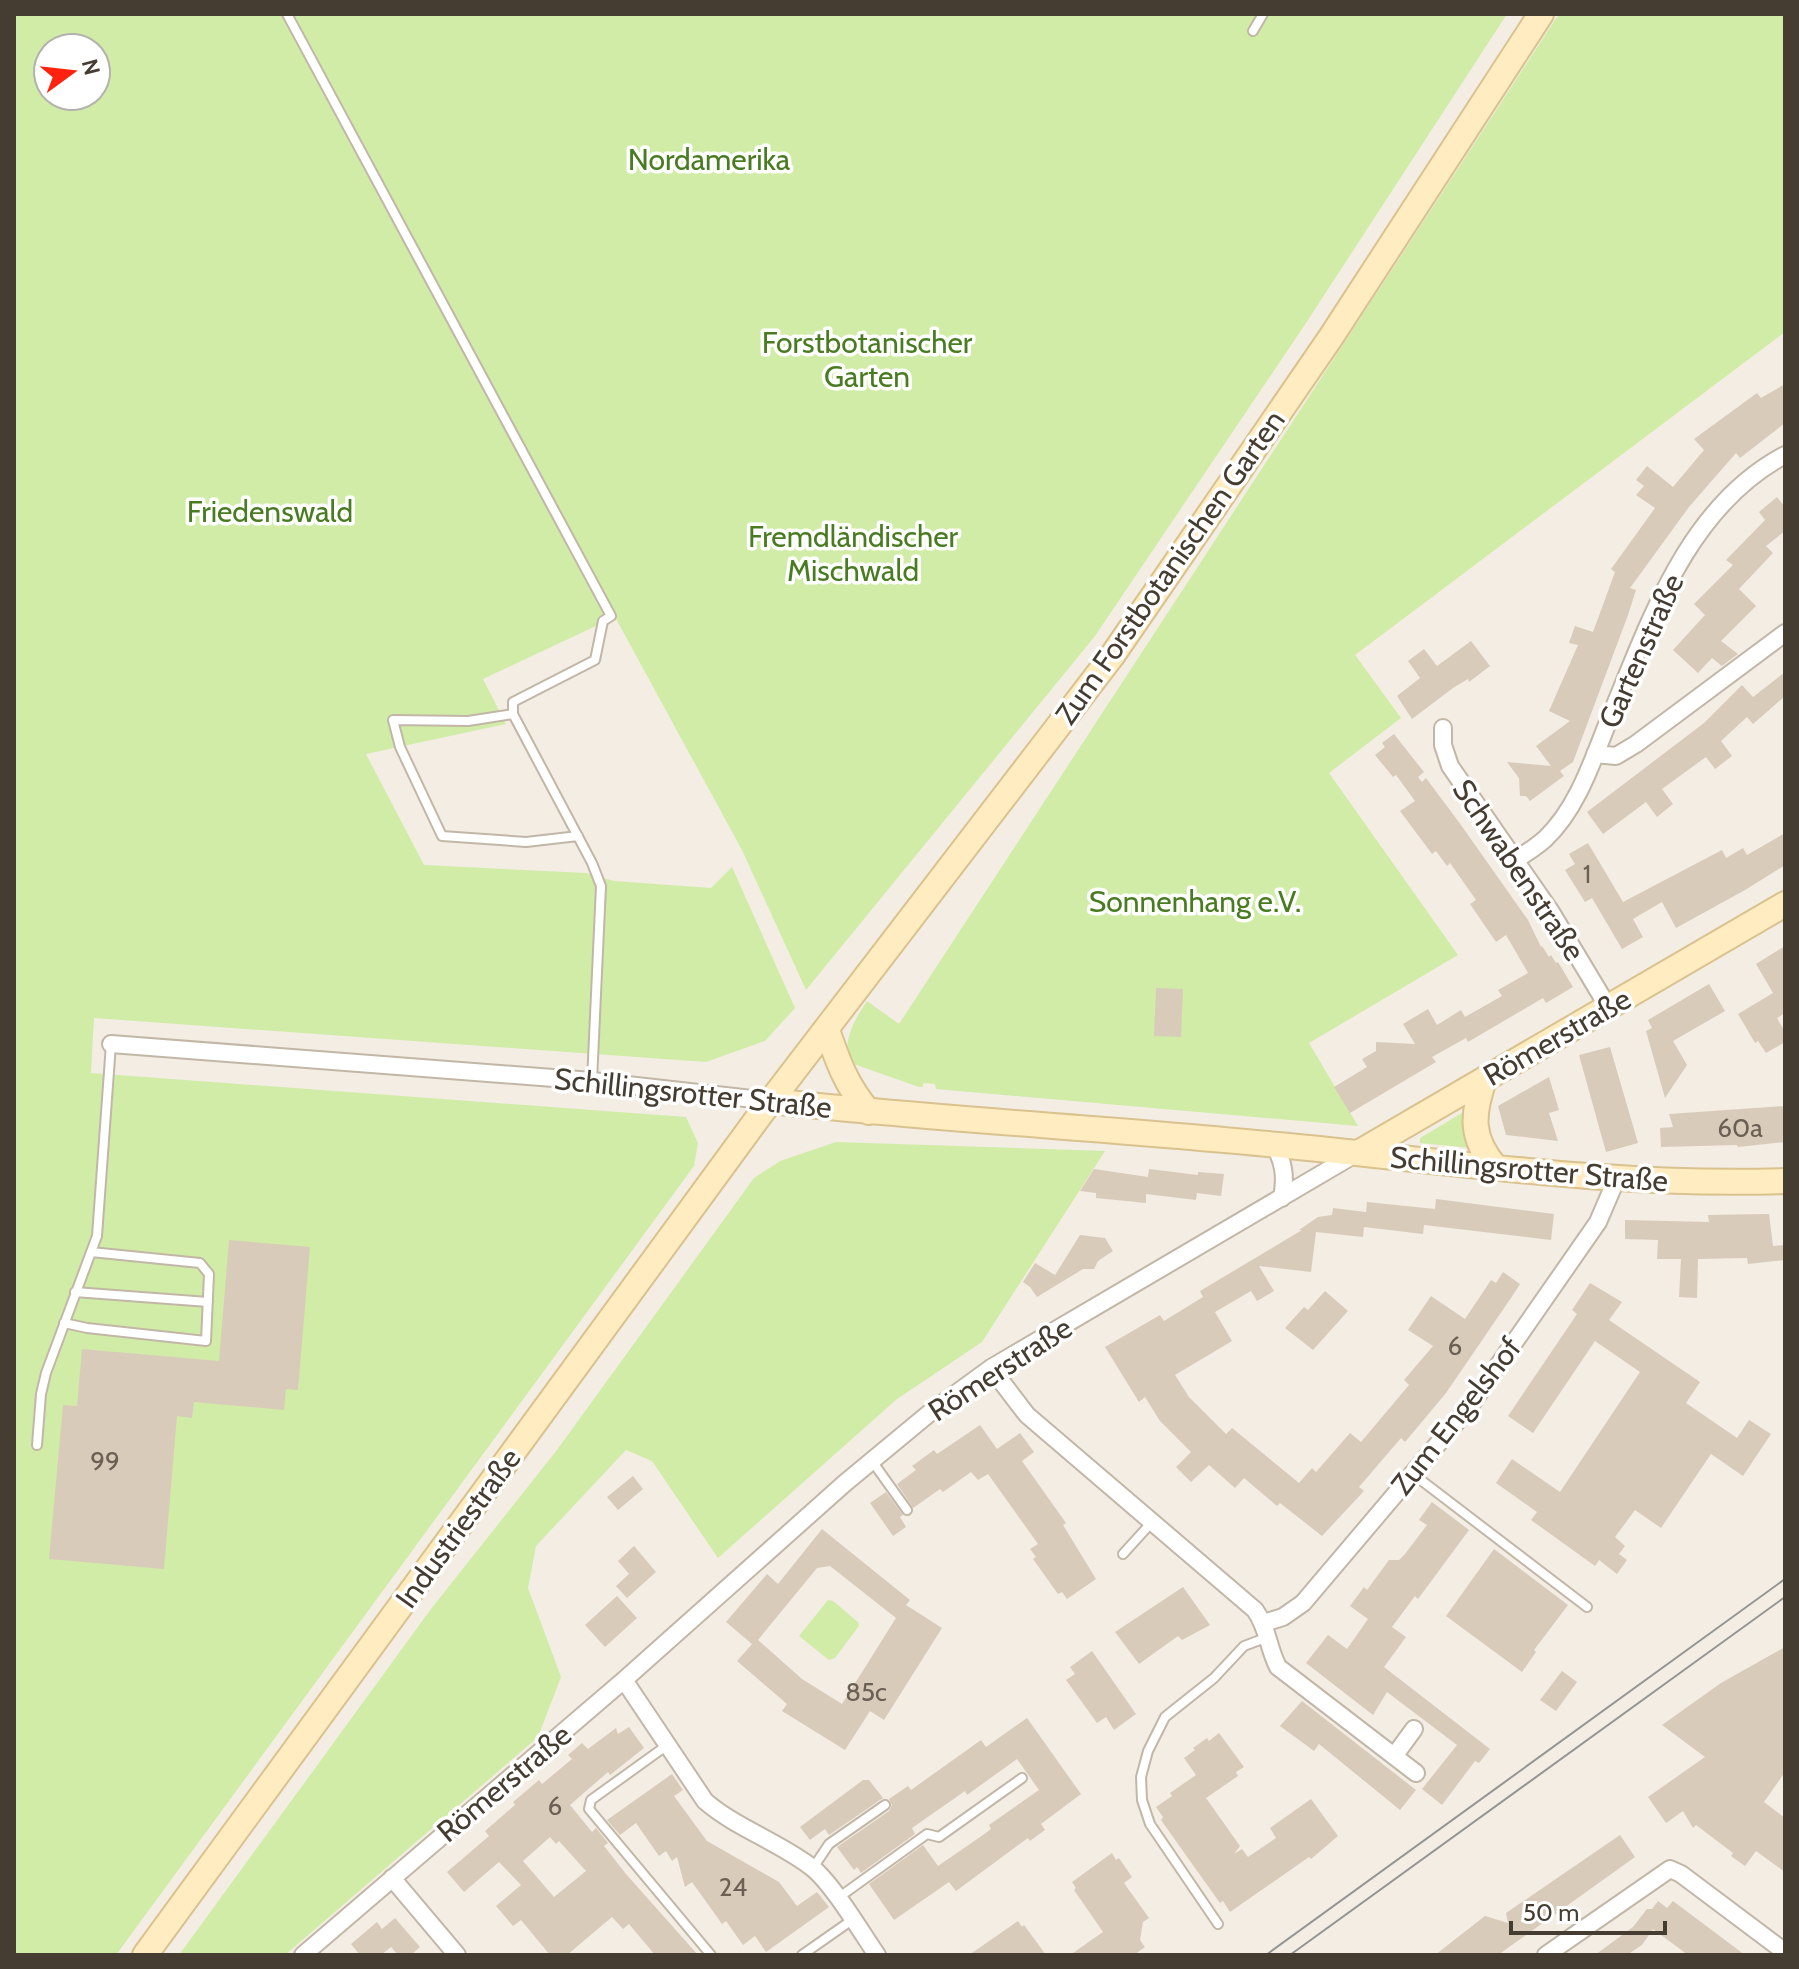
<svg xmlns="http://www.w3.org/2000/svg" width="1799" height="1969" font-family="Cabin,sans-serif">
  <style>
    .green { fill: #d1eca7; fill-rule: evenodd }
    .building { fill: #d9cbba; fill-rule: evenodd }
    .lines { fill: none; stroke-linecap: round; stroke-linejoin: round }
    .lane-casing { stroke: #c2b7a7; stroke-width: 12 }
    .street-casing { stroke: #c2b7a7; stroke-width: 20 }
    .secondary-casing { stroke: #dac28f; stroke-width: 28 }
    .lane { stroke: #fff; stroke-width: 8 }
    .street { stroke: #fff; stroke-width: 16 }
    .secondary { stroke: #ffecc1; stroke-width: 24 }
    .tram { stroke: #949494; stroke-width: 2 }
    .labels { text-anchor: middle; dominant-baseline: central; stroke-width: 7; stroke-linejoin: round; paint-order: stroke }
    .number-label { font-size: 26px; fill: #6a6054 }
    .park-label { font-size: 30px; fill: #497c21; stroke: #fff }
    .street-label { font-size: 30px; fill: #453d32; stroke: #fff }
  </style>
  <rect width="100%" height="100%" fill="#f3ede3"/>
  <path class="green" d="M14 14H1507L1306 323 1095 636 806 990 742 850 615 617 483 679 506 724 366 754 424 865 586 873 614 881 711 888 732 867 795 1008 765 1041 706 1062 94 1018 91 1073 686 1117 698 1143 694 1166 116 1955H14ZM48 48H96V96H48Z
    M1559 14H1785V332L1355 655 1401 718 1329 773 1458 955 1309 1043 1358 1126 936 1089 935 1084 923 1083V1087H919L848 1062C844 1037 854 1021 867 1001L899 1024Z
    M1462 1113 1465 1130 1471 1148 1420 1143V1138Z
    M836 1142 1105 1151 982 1342 897 1399 718 1558 652 1461 626 1450 536 1546 528 1588 561 1677 538 1737 285 1955H179L431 1609 557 1450 754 1178 780 1161Z
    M828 1600 833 1601 858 1622 859 1626 835 1658 829 1660 799 1636Z"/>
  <path class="building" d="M1785 384V423L1740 458 1736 453 1689 507 1630 588 1636 590 1628 615 1573 762 1560 771 1564 776 1530 801 1526 796H1520L1519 778 1507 762 1551 766 1536 746 1570 721 1549 711 1578 645 1569 643 1575 626 1593 632 1615 572 1611 569 1655 508 1636 495 1644 486 1636 480 1647 466 1673 487 1704 450 1694 439 1757 393 1761 398Z
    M1777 497 1785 507V531L1766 546 1773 553 1739 589 1756 606 1721 641 1738 654 1722 666 1712 658 1698 673 1673 650 1705 615 1694 604 1733 565 1726 560 1765 520 1759 512Z
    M1471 641 1490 666 1469 682 1468 679 1453 688 1412 719 1397 696 1420 678 1408 661 1424 649 1437 666Z
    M1785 672V696L1753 724 1747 717 1721 741 1732 756 1715 769 1706 757 1662 789 1673 804 1657 817 1646 802 1603 834 1587 812 1704 723 1742 685 1753 697Z
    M1394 734 1424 772 1418 777 1422 782 1426 778 1461 825 1528 920 1541 947 1542 946 1549 957 1551 955 1556 963 1558 962 1573 987 1546 1003 1543 998 1468 1042 1466 1038 1432 1057 1436 1062 1350 1113 1334 1087 1367 1067 1362 1059 1376 1051V1042L1415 1044 1403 1024 1428 1009 1437 1025 1461 1010 1465 1017 1502 996 1498 990 1528 973 1506 935 1496 942 1470 904 1476 900 1450 863 1447 866 1436 851 1432 854 1400 811 1415 801 1396 775 1393 777 1375 755 1385 747 1382 743Z
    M1785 833V865L1745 890 1676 928 1662 902 1633 919 1643 937 1622 949 1592 898 1585 902 1565 870 1575 864 1569 854 1588 843 1623 902 1722 850 1726 858 1743 848 1747 855Z
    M1785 946V1013L1777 1018 1785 1032V1042L1766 1053 1758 1041 1755 1043 1738 1014 1773 993 1756 964Z
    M1709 984 1725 1011 1673 1041 1687 1065 1665 1098 1646 1031 1652 1028 1648 1020Z
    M1156 988 1183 989 1181 1037 1154 1036Z
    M1610 1047 1638 1143 1606 1152 1579 1055Z
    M1549 1077 1559 1110 1549 1113 1558 1141 1506 1135 1498 1106Z
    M1785 1106V1142L1738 1147 1737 1145 1661 1147 1660 1128 1673 1127 1669 1114Z
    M1094 1169 1148 1177 1149 1169 1198 1175V1172L1224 1174 1221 1196 1197 1193 1196 1200 1146 1194V1203L1096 1198V1193L1080 1191Z
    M1436 1199 1554 1214 1551 1240 1424 1225 1423 1234 1364 1227 1363 1237 1316 1232 1311 1272 1259 1266 1274 1291 1257 1301 1251 1291 1215 1312 1232 1341 1175 1375 1189 1397 1226 1434 1232 1428 1299 1483 1312 1468 1316 1472 1350 1433 1361 1442 1409 1385 1404 1380 1433 1346 1408 1330 1431 1296 1465 1319 1491 1280 1496 1283 1503 1272 1520 1284 1513 1295 1446 1393 1405 1442 1401 1438 1359 1487 1364 1491 1322 1536 1280 1503 1277 1506 1244 1478 1235 1488 1209 1465 1191 1482 1176 1467 1191 1452 1160 1421 1145 1397 1139 1402 1105 1347 1160 1315 1164 1321 1203 1297 1200 1291 1302 1230H1299L1318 1217 1332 1215 1333 1208 1366 1212 1367 1202 1435 1209Z
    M1769 1214 1773 1246 1785 1245V1260L1748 1264 1747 1258 1698 1259 1697 1298 1679 1297 1681 1259H1657L1658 1240 1625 1239V1220L1709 1222 1708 1215Z
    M1080 1235 1105 1238 1113 1251 1098 1261 1094 1269H1083L1037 1297 1030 1287 1023 1282 1035 1263 1055 1275Z
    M229 1240 310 1247 298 1390 286 1389 284 1410 194 1402 192 1418 177 1416 164 1569 49 1559 63 1405 77 1406 82 1349 219 1361Z
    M1590 1283 1622 1302 1609 1320 1700 1382 1686 1403 1737 1438 1749 1420 1771 1434 1743 1476 1711 1454 1661 1528 1635 1510 1615 1537 1625 1546 1619 1554 1627 1560 1617 1574 1599 1560 1595 1566 1531 1520 1537 1512 1496 1483 1512 1459 1560 1492 1640 1372 1595 1341 1533 1433 1508 1416 1577 1314 1572 1310Z
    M1325 1291 1348 1311 1313 1350 1285 1328 1304 1307 1308 1310Z
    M980 1425 997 1449 1020 1433 1034 1452 1022 1461 1066 1523 1063 1525 1096 1579 1067 1599 1062 1592 1058 1594 1033 1559 1036 1557 1030 1549 1038 1544 988 1474 978 1480 971 1472 943 1492 940 1489 913 1508 897 1484 916 1470 912 1466 934 1450 937 1454Z
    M633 1476 643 1489 618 1510 607 1497Z
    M886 1492 903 1515 900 1517 906 1527 893 1536 870 1503Z
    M1432 1502 1469 1530 1418 1599 1415 1596 1392 1627 1406 1637 1384 1667 1490 1749 1479 1763 1475 1761 1442 1805 1422 1789 1457 1745 1387 1692 1373 1715 1306 1663 1328 1635 1347 1649 1368 1619 1350 1606 1364 1587 1367 1590 1389 1560H1399L1405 1554 1427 1525 1419 1520Z
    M822 1529 910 1600 906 1605 942 1628 884 1720 870 1711 845 1750 782 1711 787 1704 737 1661 752 1644 726 1622 767 1574 778 1584ZM830 1566 896 1618 842 1704 802 1679 758 1640 817 1568Z
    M634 1546 656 1572 627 1598 616 1586 629 1574 618 1561Z
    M1494 1549 1568 1605 1534 1650 1536 1652 1522 1672 1446 1616Z
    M1183 1587 1210 1625 1182 1640 1178 1636 1139 1664 1115 1632Z
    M617 1596 637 1618 605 1647 585 1625Z
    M1785 1647V1772L1764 1802 1785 1818V1872L1756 1851 1745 1866 1731 1856 1733 1853 1696 1825 1693 1828 1683 1811 1666 1823 1648 1797 1705 1757 1662 1725 1721 1683Z
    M1092 1651 1136 1714 1114 1730 1106 1717 1097 1723 1066 1680 1075 1674 1070 1667Z
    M1562 1671 1577 1682 1556 1711 1540 1700Z
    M1302 1701 1416 1790 1400 1810 1319 1744 1314 1751 1280 1726Z
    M1027 1718 1081 1794 1041 1824 1045 1830 1030 1841 1028 1838 956 1891 949 1882 894 1920 869 1884 923 1845 938 1866 983 1835 991 1829 989 1825 1039 1790 1017 1759 967 1795 965 1791 912 1828 915 1834 861 1873 857 1867 854 1870 837 1847 889 1811 892 1805 889 1799 908 1786 911 1790 981 1740 986 1747Z
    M629 1727 644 1748 610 1775 608 1772 570 1805 592 1832 596 1828 608 1843 604 1846 626 1874 698 1955H655L629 1924 623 1929 612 1917 567 1955H550L521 1920 513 1926 496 1906 521 1885 499 1862 464 1892 447 1872 489 1836 485 1831 515 1805 513 1802 539 1780 542 1784 572 1759 568 1755 582 1743 588 1749 616 1728 618 1734ZM550 1837 556 1844 559 1841 586 1871 554 1897 523 1861Z
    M1219 1733 1244 1767 1236 1772 1238 1776 1206 1798 1240 1846 1234 1854 1242 1849 1248 1857 1276 1838 1270 1828 1311 1799 1338 1836 1311 1859 1309 1857 1230 1912 1223 1901 1220 1903 1195 1868 1161 1820 1163 1817 1156 1807 1172 1796 1170 1793 1196 1775 1184 1758 1195 1750 1193 1748 1207 1738 1209 1741Z
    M672 1774 683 1790 674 1796 707 1841 779 1882 797 1906 817 1892 829 1907 766 1952 755 1936 743 1945 726 1921 722 1924 692 1882 685 1887 677 1857 672 1861 666 1851 659 1856 636 1823 620 1835 607 1820Z
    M863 1780H869L883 1798 829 1835 825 1829 810 1840 800 1827Z
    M1620 1835 1635 1857 1498 1955H1435L1485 1916 1508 1923 1506 1913Z
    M1112 1853 1116 1860 1119 1858 1132 1877 1124 1883 1149 1918 1143 1922 1140 1940 1145 1947 1134 1955H1070L1103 1932 1074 1890 1076 1888 1072 1882Z
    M1658 1901 1667 1908 1673 1901 1745 1955H1688L1653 1929 1642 1945 1627 1955H1595L1633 1927 1647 1909H1652Z
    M395 1918 420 1947 411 1955H398L391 1947 381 1955H360L351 1944 377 1922 382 1929Z
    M1018 1921 1022 1927 1024 1925 1046 1955H969Z"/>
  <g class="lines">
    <defs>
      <path id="lane" d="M287 14 611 616 603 621 595 660 513 702V714L592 863 601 886 592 1081
        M1253 31 1263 14
        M513 714 468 721 393 720 400 747 442 836 526 842 578 836
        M75 1292 208 1302
        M64 1323 87 1328 206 1341 209 1274 200 1263 91 1252
        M37 1445 41 1394 46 1373 97 1236 111 1044
        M872 1461 907 1510
        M1413 1474 1587 1607
        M1123 1554 1152 1522
        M666 1746 591 1800 589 1809 711 1955
        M813 1868 829 1844 885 1805
        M838 1898 927 1834 939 1837 1022 1778
        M1218 1924 1150 1824 1142 1800 1141 1777 1148 1751 1165 1717 1214 1678 1244 1646 1268 1637
        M802 1955 852 1920"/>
      <path id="street" d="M1443 728V745L1450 766 1551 912 1608 1007
        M1595 754 1616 756 1636 744 1785 633
        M1515 860C1525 854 1536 847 1545 839 1578 808 1593 759 1610 717 1650 621 1687 507 1785 455
        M111 1044 592 1081 771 1101
        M1274 1144C1284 1163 1286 1177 1282 1198
        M991 1368 1027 1415 1255 1610C1268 1628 1268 1648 1278 1667L1416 1773
        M1264 1623 1283 1617 1303 1603 1470 1406 1598 1222 1616 1180
        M624 1680 705 1801C736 1828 777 1841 810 1866 831 1881 861 1932 877 1955
        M1395 1755 1414 1729
        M392 1878 457 1955
        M303 1955 624 1680 845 1483 932 1411 991 1368 1357 1153
        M1546 1955 1670 1869 1681 1874 1785 1952"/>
      <path id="secondary" d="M827 1030C838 1062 847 1087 869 1112
        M1484 1080C1472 1115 1470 1138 1496 1168
        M771 1101C940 1120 1109 1128 1278 1145 1447 1161 1615 1187 1785 1181
        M1358 1153 1785 904
        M145 1955 760 1115 1112 656 1331 337 1541 14"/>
    </defs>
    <use href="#lane" class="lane-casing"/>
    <use href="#street" class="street-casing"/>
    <use href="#secondary" class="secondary-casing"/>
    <use href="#lane" class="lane"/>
    <use href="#street" class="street"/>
    <use href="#secondary" class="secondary"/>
    <path class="tram" d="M1266 1955 1785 1579
      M1290 1955 1785 1597"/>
  </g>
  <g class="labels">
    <g class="number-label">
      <text x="1587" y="874">1</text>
      <text x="1740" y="1128">60a</text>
      <text x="1455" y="1346">6</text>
      <text x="105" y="1461">99</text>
      <text x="866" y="1692">85c</text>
      <text x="555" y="1806">6</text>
      <text x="733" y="1887">24</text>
    </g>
    <g class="park-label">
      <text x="709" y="159">Nordamerika</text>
      <text x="867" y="342">Forstbotanischer<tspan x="867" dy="34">Garten</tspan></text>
      <text x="270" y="511">Friedenswald</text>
      <text x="853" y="536">Fremdländischer<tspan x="853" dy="34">Mischwald</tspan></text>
      <text x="1195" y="901">Sonnenhang e.V.</text>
    </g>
    <g class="street-label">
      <text transform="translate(1170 567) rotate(-55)">Zum Forstbotanischen Garten</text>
      <text transform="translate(1641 651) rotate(-66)">Gartenstraße</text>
      <text transform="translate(1519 870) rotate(56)">Schwabenstraße</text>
      <text transform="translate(1557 1037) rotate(-30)">Römerstraße</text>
      <text transform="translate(693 1093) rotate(6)">Schillingsrotter Straße</text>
      <text transform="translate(1529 1169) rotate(5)">Schillingsrotter Straße</text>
      <text transform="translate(1000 1369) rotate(-33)">Römerstraße</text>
      <text transform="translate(1456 1416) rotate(-52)">Zum Engelshof</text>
      <text transform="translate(458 1528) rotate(-54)">Industriestraße</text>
      <text transform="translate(504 1783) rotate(-40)">Römerstraße</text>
    </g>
  </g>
  <rect width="1799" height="1969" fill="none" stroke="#453d32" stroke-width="32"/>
  <g transform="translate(72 72) rotate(75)"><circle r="38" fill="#ffffff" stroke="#b5b1ad" stroke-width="2"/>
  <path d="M0-6L14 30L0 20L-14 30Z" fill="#ff220e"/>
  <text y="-12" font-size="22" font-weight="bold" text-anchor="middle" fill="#453d32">N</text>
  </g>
  <path d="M1511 1921v12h154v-12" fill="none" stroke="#453d32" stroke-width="4"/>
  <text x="1523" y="1921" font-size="24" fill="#453d32" stroke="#ffffff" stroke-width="6" paint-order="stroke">50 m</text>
</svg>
